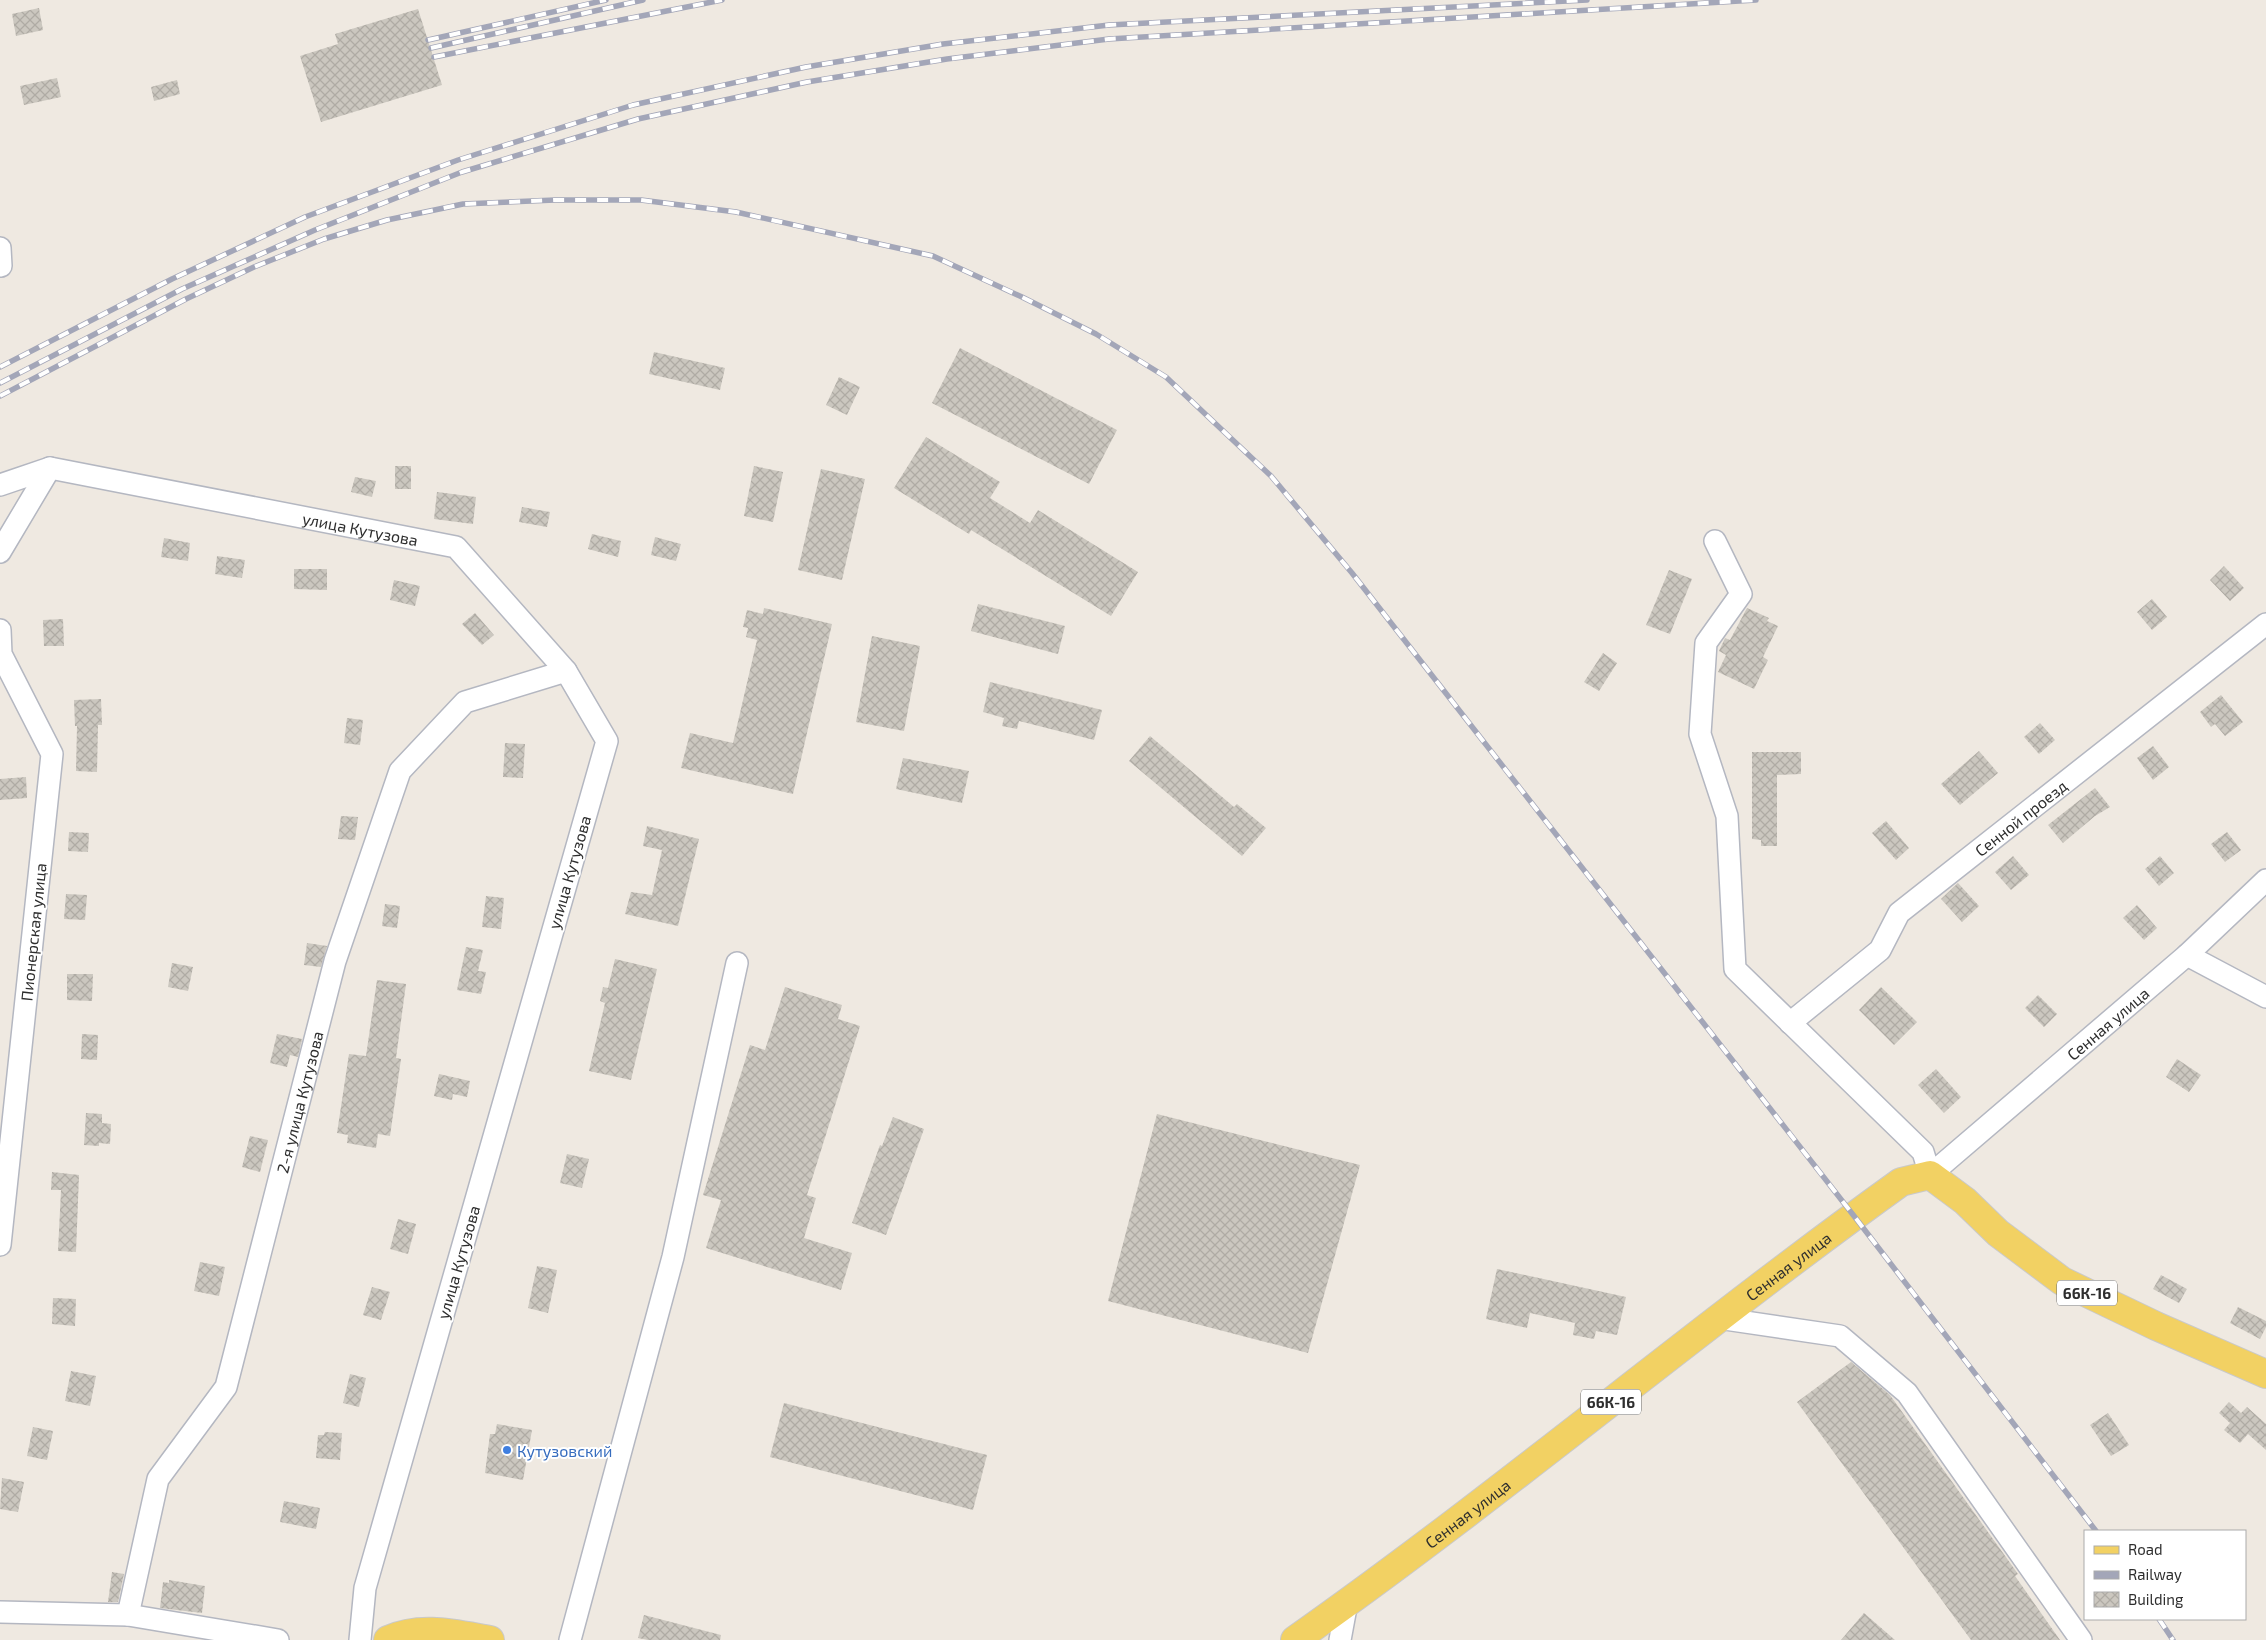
<svg xmlns="http://www.w3.org/2000/svg" width="2266" height="1640" font-family="'Exo 2',sans-serif">
  <style>
    .building { fill: url(#building-cross-hatch) }
    .lines { fill: none; stroke-linecap: round; stroke-linejoin: round }
    .minor-casing { stroke: #b4b7c1; stroke-width: 24 }
    .major-casing { stroke: #c9c9c9; stroke-width: 30 }
    .minor { stroke: #fff; stroke-width: 21 }
    .major { stroke: #f2d163; stroke-width: 28 }
    .rail-casing { stroke: #a3a6b8; stroke-width: 5.5 }
    .rail { stroke: #fff; stroke-width: 4; stroke-dasharray: 11; stroke-linecap: butt }
    .shop-dot { fill: #3f7fe0; stroke: #fff; stroke-width: 2 }
    .labels { text-anchor: middle; dominant-baseline: central; stroke-width: 4; stroke-linejoin: round; paint-order: stroke }
    .shield { fill: #fff; stroke: #6d6d6d; stroke-width: 1 }
    .shield-label { font-size: 15px; font-weight: bold; fill: #2e2e2e }
    .street-label { font-size: 16px; fill: #2e2e2e; stroke: #fff }
    .shop-label { font-size: 16px; fill: #366cbe; stroke: #fff; text-anchor: start }
  </style>
  <defs>
    <pattern id="building-cross-hatch" width="8" height="8" patternUnits="userSpaceOnUse" patternTransform="scale(1.25)"><rect width="8" height="8" fill="#cbc7bf"/><path d="M0 0l8 8M0 8l8-8" fill="none" stroke="#afaba4"/></pattern>
  </defs>
  <rect width="100%" height="100%" fill="#efe9e1"/>
  <path class="building" d="M39 8 43 30 16 36 12 14Z
    M418 9 442 85 321 122 300 56 338 44 335 34Z
    M57 78 61 97 24 105 20 86Z
    M177 80 180 94 154 101 151 87Z
    M960 348 1117 430 1089 484 932 403Z
    M654 352 725 368 720 390 649 374Z
    M839 377 860 387 847 415 826 405Z
    M926 437 1000 482 990 498 1030 523 1038 510 1138 572 1111 616 971 530 969 534 894 488Z
    M395 466H411V489H395Z
    M754 466 783 472 773 522 744 516Z
    M821 469 865 479 842 580 798 570Z
    M355 477 376 481 372 497 351 492Z
    M437 492 476 497 473 524 434 519Z
    M522 507 550 512 547 527 519 522Z
    M592 534 621 541 618 557 588 549Z
    M655 537 681 544 676 561 651 555Z
    M164 538 190 543 188 561 161 557Z
    M217 556 245 560 242 578 215 574Z
    M2224 566 2244 588 2230 601 2210 580Z
    M294 569H327V590L294 589Z
    M1669 570 1692 579 1670 634 1646 625Z
    M394 580 420 586 415 606 390 600Z
    M2152 599 2167 617 2152 630 2137 612Z
    M978 604 1065 626 1058 654 971 631Z
    M764 608 832 624 793 794 681 768 690 733 733 743 757 640 746 637 748 628 743 627 747 610 763 614Z
    M1747 608 1769 618 1767 621 1778 626 1763 657 1768 660 1754 689 1718 672 1726 655 1719 651 1725 638 1730 640Z
    M475 613 494 635 482 645 462 624Z
    M63 619 64 646H44L43 620Z
    M872 636 920 646 904 731 856 722Z
    M1603 653 1617 663 1599 691 1584 682Z
    M990 682 1102 710 1094 740 1019 721 1017 729 1002 726 1004 718 983 712Z
    M2221 695 2243 722 2225 736 2215 724 2211 727 2200 712Z
    M101 699 102 725H98L97 772 76 771 77 726H75L74 700Z
    M347 718 363 720 360 745 344 743Z
    M2040 723 2055 740 2039 754 2024 737Z
    M1150 736 1234 807 1237 804 1266 828 1242 856 1129 761Z
    M505 743 525 744 523 778 503 777Z
    M2153 746 2169 767 2153 780 2137 758Z
    M1979 751 1998 773 1960 805 1941 784Z
    M1752 752H1801V774L1777 775V846H1761V840L1752 839Z
    M903 758 969 771 962 803 896 789Z
    M26 777 27 798 0 800V779Z
    M2095 788 2110 807 2095 816 2063 843 2048 825Z
    M341 816 358 817 355 840 338 839Z
    M1886 821 1909 848 1896 860 1872 833Z
    M647 826 699 839 678 926 625 914 631 892 652 895 662 850 643 846Z
    M69 832 89 833 88 852 68 851Z
    M2227 832 2241 850 2225 862 2211 844Z
    M2013 856 2029 875 2011 890 1995 872Z
    M2160 856 2174 873 2159 886 2145 869Z
    M1958 883 1979 906 1962 922 1941 899Z
    M66 894 87 895 85 920 64 919Z
    M486 896 504 898 501 929 482 927Z
    M385 904 400 906 397 928 382 926Z
    M2137 905 2157 928 2144 940 2123 918Z
    M307 943 327 946 321 967 304 965Z
    M466 947 483 950 478 971 486 972 481 994 457 990Z
    M615 959 657 969 631 1080 589 1071 605 1003 600 1001 603 987 608 988Z
    M172 963 193 967 188 991 168 987Z
    M67 974H93L92 1001 67 1000Z
    M377 980 406 984 396 1058 401 1059 390 1136 378 1134 376 1148 347 1143 348 1135 337 1133 349 1054 366 1056Z
    M785 987 842 1005 838 1019 860 1026 807 1195 816 1198 804 1238 852 1253 841 1290 706 1248 721 1200 703 1195 750 1045 765 1050Z
    M1881 987 1917 1022 1894 1045 1859 1010Z
    M2038 995 2057 1014 2044 1027 2025 1008Z
    M82 1034 98 1035 97 1060 81 1059Z
    M277 1034 302 1039 298 1057 290 1055 287 1067 270 1063Z
    M2177 1059 2201 1075 2189 1092 2166 1077Z
    M1936 1069 1961 1097 1944 1113 1918 1085Z
    M439 1074 470 1081 467 1097 453 1094 452 1100 434 1096Z
    M86 1113 102 1114V1123L111 1124 110 1144 99 1143V1146L84 1145Z
    M1157 1114 1360 1165 1308 1353 1108 1301Z
    M893 1117 924 1129 886 1235 852 1223 880 1145 882 1146Z
    M250 1136 268 1140 260 1172 242 1167Z
    M567 1154 589 1159 582 1188 560 1183Z
    M52 1172 79 1175 76 1252 58 1251 61 1190H51Z
    M398 1219 416 1224 408 1254 390 1249Z
    M200 1262 225 1267 219 1296 194 1291Z
    M537 1266 557 1270 548 1313 528 1308Z
    M1497 1269 1626 1297 1617 1335 1596 1331 1594 1339 1573 1335 1575 1323 1530 1313 1527 1328 1486 1319Z
    M2161 1275 2187 1289 2179 1303 2153 1289Z
    M372 1287 390 1292 381 1320 363 1315Z
    M53 1298 76 1299 75 1326 52 1324Z
    M2238 1307 2266 1321V1327L2260 1339 2230 1323Z
    M1851 1362 1890 1395 2018 1574 2015 1576 2060 1640H1971L1797 1402Z
    M71 1371 96 1376 90 1406 65 1401Z
    M350 1374 366 1378 359 1407 343 1403Z
    M2229 1402 2241 1413 2247 1407 2266 1424V1450L2248 1434 2240 1443 2224 1430 2230 1423 2219 1413Z
    M784 1403 987 1455 973 1510 770 1457Z
    M2108 1413 2129 1445 2111 1456 2090 1425Z
    M497 1424 532 1430 523 1480 485 1473 490 1434H495Z
    M33 1427 53 1431 47 1460 27 1456Z
    M325 1432 342 1433 340 1460 316 1458 318 1435H324Z
    M2 1478 24 1482 18 1512 0 1509Z
    M284 1501 320 1508 316 1529 280 1522Z
    M112 1572 124 1574 118 1602H108Z
    M169 1580 205 1586 202 1613 160 1608 163 1582 169 1583Z
    M1864 1613 1895 1640H1841Z
    M644 1615 721 1635 720 1640H648L638 1638Z"/>
  <g class="lines">
    <defs>
      <g id="minor">
        <path d="M0 248 1 266"/>
        <path id="s1" d="M0 485 50 468 456 547 566 671 607 741 365 1588 360 1640"/>
        <path id="s2" d="M1715 541 1741 594 1706 643 1700 734 1727 816 1735 969 1923 1152 1930 1175 2187 955 2266 880"/>
        <path d="M0 552 50 468"/>
        <path d="M0 630 1 654 52 754 0 1245"/>
        <path d="M2187 955 2266 997"/>
        <path id="s3" d="M1790 1023 1880 950 1899 913 2266 624"/>
        <path d="M1718 1318 1840 1336 1907 1393 2081 1640"/>
        <path d="M0 1612 128 1615 278 1640"/>
        <path id="s4" d="M128 1615 158 1479 226 1387 335 961 400 771 465 702 566 671"/>
        <path d="M570 1640 673 1257 737 963"/>
        <path d="M1340 1640 1347 1602"/>
      </g>
      <g id="major">
        <path d="M388 1640C421 1625 455 1634 490 1640"/>
        <path id="s5" d="M1295 1640C1502 1494 1695 1330 1901 1182L1930 1175 1965 1201 1998 1233 2062 1281 2156 1326 2266 1374"/>
      </g>
    </defs>
    <use href="#minor" class="minor-casing"/>
    <use href="#major" class="major-casing"/>
    <use href="#minor" class="minor"/>
    <use href="#major" class="major"/>
    <defs>
      <path id="rail" d="M428 40 606 0
        M431 48 643 0
        M434 57 722 0
        M0 367 172 279 305 217 458 160 633 105 806 67 943 44 1109 25 1587 0
        M0 383 182 289 315 230 462 172 638 119 807 82 947 59 1109 39 1756 0
        M0 396 186 299 254 267 324 239 387 220 463 204 555 200H641L736 212 933 256 1022 297 1096 334 1166 377 1271 476 1352 573 1854 1216 2096 1531
        M2159 1619 2173 1640"/>
    </defs>
    <use href="#rail" class="rail-casing"/>
    <use href="#rail" class="rail"/>
  </g>
  <circle class="shop-dot" cx="507" cy="1450" r="5"/>
  <g class="labels">
    <g class="shield">
      <rect x="2057" y="1280.5" width="60" height="25" rx="4"/>
      <rect x="1581" y="1389.5" width="60" height="25" rx="4"/>
    </g>
    <g class="shield-label">
      <text x="2087" y="1293">66К-16</text>
      <text x="1611" y="1402">66К-16</text>
    </g>
    <g class="street-label">
      <text stroke="none"><textPath href="#s1" startOffset="369">улица Кутузова</textPath></text>
      <text stroke="none"><textPath href="#s3" startOffset="312">Сенной проезд</textPath></text>
      <text transform="translate(569 872) rotate(-74)">улица Кутузова</text>
      <text transform="translate(33 932) rotate(-84)">Пионерская улица</text>
      <text stroke="none"><textPath href="#s2" startOffset="970">Сенная улица</textPath></text>
      <text stroke="none"><textPath href="#s4" startOffset="548">2-я улица Кутузова</textPath></text>
      <text transform="translate(458 1262) rotate(-74)">улица Кутузова</text>
      <text stroke="none"><textPath href="#s5" startOffset="619">Сенная улица</textPath></text>
      <text stroke="none"><textPath href="#s5" startOffset="214">Сенная улица</textPath></text>
    </g>
    <g class="shop-label">
      <text x="517" y="1450">Кутузовский</text>
    </g>
  </g>
  <rect x="2084" y="1530" width="162" height="90" fill="#ffffff" stroke="#ababab"/>
  <rect x="2094" y="1546" width="25" height="8" fill="#f2d163" stroke="#ababab"/>
  <text x="2128" y="1555" font-size="15" fill="#2e2e2e">Road</text>
  <rect x="2094" y="1571" width="25" height="8" fill="#a3a6b8" stroke="#ababab"/>
  <text x="2128" y="1580" font-size="15" fill="#2e2e2e">Railway</text>
  <rect x="2094" y="1592" width="25" height="15" fill="url(#building-cross-hatch)" stroke="#ababab"/>
  <text x="2128" y="1605" font-size="15" fill="#2e2e2e">Building</text>
</svg>
